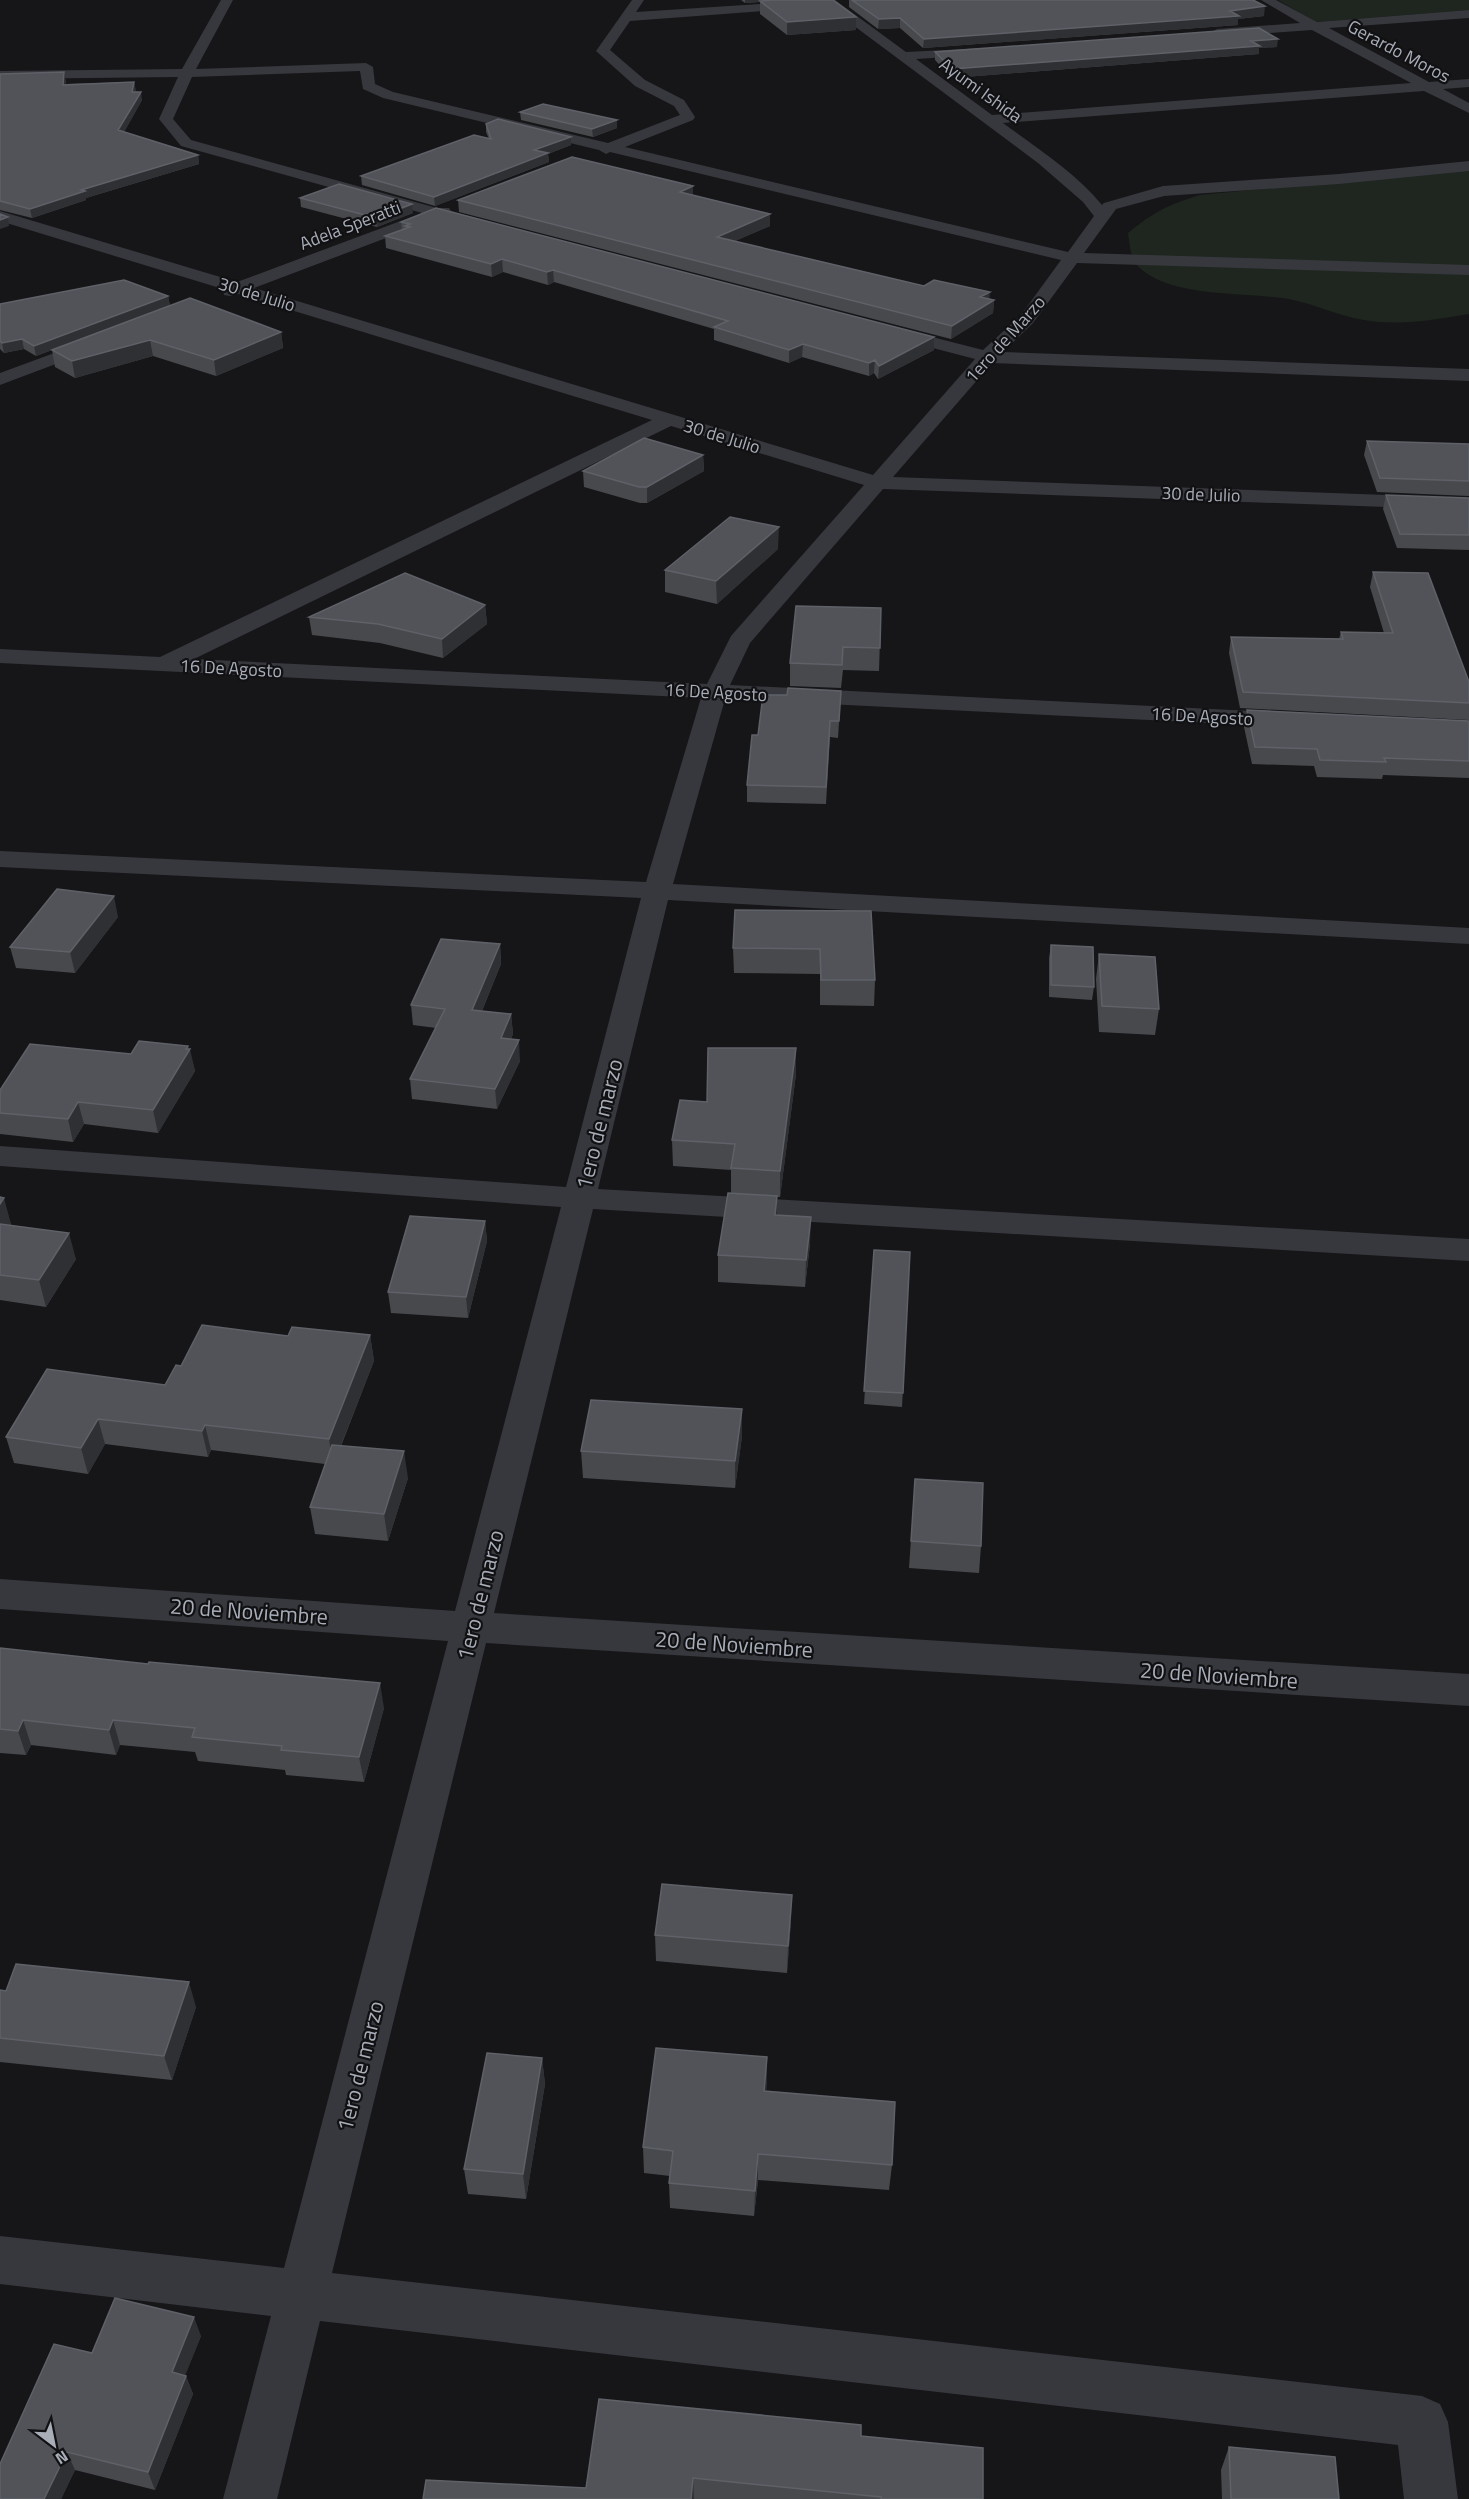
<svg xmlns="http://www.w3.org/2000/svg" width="1469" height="2499" font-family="'Titillium Web',sans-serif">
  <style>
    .green { fill: #1e261f }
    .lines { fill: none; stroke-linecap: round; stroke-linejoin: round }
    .street { fill: #37383d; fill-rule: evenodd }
    .wall { fill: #47494d }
    .shaded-wall { fill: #2f3033 }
    .building { fill: #525359; stroke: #5f6168; stroke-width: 1.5 }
    .labels { text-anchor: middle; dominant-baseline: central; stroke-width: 4.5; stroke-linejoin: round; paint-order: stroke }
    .far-street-label { font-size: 18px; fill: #a8adb8; stroke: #111113 }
    .street-label { font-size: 22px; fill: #a8adb8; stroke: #111113 }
  </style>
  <rect width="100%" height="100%" fill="#161618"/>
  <path class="green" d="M1278 0H1469V10L1316 22Z
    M1469 169V314C1435 320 1398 326 1364 320 1339 316 1314 304 1289 299 1247 292 1176 298 1142 270 1130 261 1130 246 1128 233 1154 212 1167 205 1200 195Z"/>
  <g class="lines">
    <path class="street" d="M221 0H233L196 69 366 63 373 67 375 84 393 92 608 143 680 115 674 106 635 86 596 51 632 0H644L636 12 809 1 811 4 805 8 630 21 610 50 645 80 684 100 695 117 693 120 625 147 1068 252 1094 216 1083 202 1038 163 826 5 825 0H835L906 52 985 48 987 51 980 55 916 59 992 115 1411 83 1312 30 1217 37 1210 33 1217 29 1300 23 1261 0H1276L1317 22 1469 10V18L1329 28 1429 82 1469 79V87L1443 89 1469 103V113L1424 91 1003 123C1037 148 1076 173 1102 205L1104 203 1163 186 1339 174 1469 161V171L1339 184 1164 196 1116 209 1084 253 1469 265V275L1077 263 1033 323 1003 352 1469 369V381L992 363 893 477 1469 498V510L883 489 750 643 730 685 1290 713 1299 715 1302 720 1299 725 1290 727 725 699 673 884 1469 928V944L668 900 598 1189 1469 1239V1261L593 1209 494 1613 1469 1674V1706L486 1643 332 2273 1422 2396 1440 2404 1448 2422 1458 2499H1404L1398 2445 320 2321 277 2499H223L271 2316 0 2284V2236L284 2268 448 1641 0 1609V1579L455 1611 561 1207 0 1166V1146L566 1187 641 898 0 867V851L646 882 701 698 0 663V649L160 657 652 420 238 294 230 296 224 295 223 289 0 221V211L237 282 422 213 181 146 159 119 178 77 0 79V71L182 69ZM360 71 363 89 383 98 599 150 606 154 610 152 1061 260 1021 315 983 350 889 326 883 327 880 331 883 335 975 359 873 475 254 288 439 218 471 227 479 222 477 219 451 211 449 208H437L191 140 173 119 192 77ZM671 426 864 485 731 636 707 684 194 659Z
      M95 338 101 339 104 343 101 347 0 385V373Z"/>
  </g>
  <path class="wall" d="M741 0H833L856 30 787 35 760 14V2L745 3Z
    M849 0H1253L1264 16 1238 19V25L923 48 900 28 878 29 849 7Z
    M1277 47 1259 48V54L952 78 935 60V52Z
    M0 74 66 81 65 84 134 82 135 92 142 100 124 132 198 155 199 164 86 198V200L32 218 0 210Z
    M520 112 617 120V128L593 137 521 120Z
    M486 124 571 145 548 154 549 162 435 206 362 185 361 176 489 139 486 132Z
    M693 186V195L770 214V226L735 241 924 286 994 300 993 313 951 339 459 212 458 200Z
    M300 198 413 213 377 227 301 207Z
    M401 222 934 337V350L878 379 874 373 869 376 802 357 789 363 714 340V329L554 282 548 285 503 272 492 277 386 248 385 236 402 230Z
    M168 296 170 306 281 332 283 348 216 376 153 356 75 378 55 367 52 350 36 356 24 349 4 353 0 349V304Z
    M1367 441 1469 444V496L1377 492 1364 455Z
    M703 455 704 471 647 503H640L584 487 583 471Z
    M1386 495 1469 498V550L1397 548 1383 509Z
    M778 549 717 604 665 592V570Z
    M1373 572 1469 682V720L1240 708 1229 653 1231 637 1339 639 1341 632 1384 633 1370 587Z
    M485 605 487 624 443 658 380 643 312 635 309 617Z
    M881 608 879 671 843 670 841 688 790 686V663Z
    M841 691 838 738 830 737 826 804 747 802V785L758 735 787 695Z
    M1247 710 1469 721V778L1383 775 1382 779 1317 777 1314 766 1252 764 1244 727Z
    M871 911 875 980 874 1006 820 1005V974L734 973 733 948Z
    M118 917 75 973 16 968 10 947Z
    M500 944 501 964 482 1011 511 1014 513 1034 511 1039 520 1061 497 1109 412 1099 410 1079 436 1028 413 1025 411 1005Z
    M1051 945 1094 987 1092 1000 1049 997V958Z
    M1099 954 1159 1009 1155 1035 1099 1032 1096 979Z
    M188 1046 195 1071 158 1133 84 1124 73 1142 0 1134V1090L131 1054Z
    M796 1048V1074L780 1197H777V1215L810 1244 805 1287 718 1282V1255L731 1193V1170L673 1166 672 1140 707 1102Z
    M0 1197 11 1224V1225L76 1259 46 1307 0 1300Z
    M485 1221 487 1241 468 1318 391 1313 388 1292Z
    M874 1250 910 1252 902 1407 864 1404Z
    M370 1335 374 1361 341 1446 408 1478 388 1541 315 1534 310 1507 325 1464 211 1450 208 1457 105 1444 88 1474 14 1463 6 1437 165 1385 181 1366 288 1336Z
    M742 1409V1436L735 1488 583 1478 581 1451Z
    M915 1479 981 1546 979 1573 909 1568Z
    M0 1648 384 1708 364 1782 286 1775 285 1770 198 1761 195 1752 120 1745 116 1755 31 1745 26 1755 0 1753Z
    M791 1921 787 1973 656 1961 655 1935Z
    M0 1990 196 2007 172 2080 0 2062Z
    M767 2057 766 2091 892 2165 889 2190 758 2180 754 2216 670 2208 669 2183 670 2176 644 2173 643 2147Z
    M542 2058 545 2084 526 2199 468 2194 464 2169Z
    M201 2336 185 2375 186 2376 193 2394 155 2490 75 2470 61 2499H0L92 2353Z
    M861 2436 983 2499H423L586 2488Z
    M1229 2447 1339 2499H1222L1221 2470Z"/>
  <path class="shaded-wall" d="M745 0H782L745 3Z
    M1265 6 1264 16 1238 19V25L923 48 924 39 1230 11Z
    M856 17V30L787 35V22Z
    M900 18V28L878 29 879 19Z
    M1278 39 1277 47 1259 48V54L952 78V69Z
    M64 72 66 81 64 93 63 85Z
    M134 82 136 90 133 101 132 92Z
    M141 92 142 100 120 139 118 130Z
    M617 120V128L593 137 592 129Z
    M571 137V145L548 154 549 162 435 206 434 197 534 150Z
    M198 155 199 164 86 198V200L32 218 30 209 81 190Z
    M693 186V198L680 192Z
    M412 204 413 213 377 227 376 218Z
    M770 214V226L717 249V237Z
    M8 217 9 226 0 229V220Z
    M502 259 503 272 492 277 491 264Z
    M553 270 554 282 548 285 547 272Z
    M990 292 989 304 994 300 993 313 951 339 952 326 980 297Z
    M168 296 170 306 36 356 34 346Z
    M281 332 283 348 216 376 214 360Z
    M934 337V350L878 379 879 366Z
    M22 339 24 349 4 353 2 343Z
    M150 340 153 356 75 378 72 361Z
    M803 344 802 357 789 363V350Z
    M875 360 874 373 869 376V363Z
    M703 455 704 471 647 503V487Z
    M779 527 778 549 717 604 716 581Z
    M485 605 487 624 443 658 442 639Z
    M114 896 118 917 75 973 70 952Z
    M500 944 501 964 474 1030 472 1010Z
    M511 1014 513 1034 503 1059 501 1038Z
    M519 1040 520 1061 497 1109 495 1089Z
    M188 1046 189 1052 190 1049 195 1071 158 1133 153 1110Z
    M796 1048V1074L780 1197V1171Z
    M78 1102 84 1124 73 1142 68 1119Z
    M777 1196V1222L775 1215Z
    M4 1198 11 1224 0 1241V1204Z
    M811 1217 810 1244 805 1287 806 1260Z
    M485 1221 487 1241 468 1318 466 1297Z
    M69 1233 76 1259 46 1307 39 1280Z
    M370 1335 374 1361 333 1465 329 1439Z
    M742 1409V1436L735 1488V1461Z
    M98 1419 105 1444 88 1474 81 1448Z
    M205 1425 211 1450 208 1457 202 1431Z
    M404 1451 408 1478 388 1541 384 1514Z
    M380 1683 384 1708 364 1782 359 1757Z
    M23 1720 31 1745 26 1755 18 1731Z
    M113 1720 120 1745 116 1755 109 1730Z
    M792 1895 791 1921 787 1973 788 1946Z
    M189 1982 196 2007 172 2080 164 2056Z
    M767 2057V2083L764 2116V2091Z
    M542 2058 545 2084 526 2199 523 2174Z
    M758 2154V2180L754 2216 755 2191Z
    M194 2317 201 2336 179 2391 172 2372Z
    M186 2376 193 2394 155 2490 148 2472Z
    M67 2452 75 2470 61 2499H44Z
    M693 2478 694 2499H691Z"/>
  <path class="building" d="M773 0H833L856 17 787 22 760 1Z
    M852 0H1253L1265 6 1230 11 1239 16 924 39 900 18 879 19Z
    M1259 28 1278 39 1251 41 1260 46 952 69 935 52Z
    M64 72 63 85 134 82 132 92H141L118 130 198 155 81 190 85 191 30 209 0 201V74Z
    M543 104 617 120 592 129 520 112Z
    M498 119 571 137 534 150 548 153 434 197 361 176 474 135 491 139 486 124Z
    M572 157 693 186 680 192 770 214 717 237 924 286 934 280 990 292 980 297 994 300 952 326 458 200Z
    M339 184 412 204 376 218 300 198Z
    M436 208 934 337 879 366 875 360 869 363 803 344 789 350 714 327 728 321 553 270 547 272 502 259 491 264 385 236 410 227 405 226 410 224 401 222Z
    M0 214 8 217 0 220Z
    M124 280 168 296 34 346 22 339 2 343 0 341V304Z
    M190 298 281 332 214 360 150 340 72 361 52 350Z
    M644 438 703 455 647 487H639L583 471Z
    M1367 441 1469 444V481L1380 478Z
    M1386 495 1469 498V535L1400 534Z
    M730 517 779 527 716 581 665 570Z
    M1373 572 1428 573 1469 682V703L1243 692 1231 637 1343 639 1341 632 1393 633Z
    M405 573 485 605 442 639 378 624 309 617Z
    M796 606 881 608 880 648 843 647 842 665 790 663Z
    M788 688 841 691 839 721H830L826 787 747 785 752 735H758L763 695H787Z
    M1247 710 1469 721V761L1384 758 1386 762 1320 760 1317 749 1255 747Z
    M57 889 114 896 70 952 10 947Z
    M735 910 871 911 875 980H821L820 949 733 948Z
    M441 939 500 944 472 1010 511 1014 501 1038 519 1040 495 1089 410 1079 445 1009 411 1005Z
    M1051 945 1093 947 1094 987 1051 985Z
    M1099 954 1155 957 1159 1009 1102 1006Z
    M139 1041 188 1046 186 1049H190L153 1110 78 1102 68 1119 0 1113V1090L30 1044 131 1054Z
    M708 1048H796L780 1171 731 1168 735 1144 672 1140 680 1100 707 1102Z
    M728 1193 777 1196 775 1215 811 1217 806 1260 718 1255Z
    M0 1197 4 1198 0 1204Z
    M410 1216 485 1221 466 1297 388 1292Z
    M0 1224 69 1233 39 1280 0 1275Z
    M874 1250 910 1252 903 1393 864 1391Z
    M202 1325 288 1336 292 1327 370 1335 329 1439 205 1425 202 1431 98 1419 81 1448 6 1437 47 1369 165 1385 176 1365 181 1366Z
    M591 1400 742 1409 735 1461 581 1451Z
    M332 1445 404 1451 384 1514 310 1507Z
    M915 1479 983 1483 981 1546 911 1541Z
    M0 1648 148 1664 149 1662 380 1683 359 1757 281 1750 282 1746 192 1737 195 1728 113 1720 109 1730 23 1720 18 1731 0 1729Z
    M662 1884 792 1895 788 1946 655 1935Z
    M16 1964 189 1982 164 2056 0 2038V1990L6 1991Z
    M656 2048 767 2057 764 2091 895 2102 892 2165 758 2154 755 2191 669 2183 673 2151 643 2147Z
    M487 2053 542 2058 523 2174 464 2169Z
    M115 2298 194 2317 172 2372 186 2376 148 2472 67 2452 44 2499H0V2464L54 2344 92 2353Z
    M599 2399 861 2425V2436L983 2448V2499H881V2497L693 2478 691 2499H423L426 2480 586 2488Z
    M1229 2447 1335 2457 1339 2499H1231Z"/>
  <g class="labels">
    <g class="far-street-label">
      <text transform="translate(1399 51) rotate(28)">Gerardo Moros</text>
      <text transform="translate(981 90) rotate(36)">Ayumi Ishida</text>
      <text transform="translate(350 225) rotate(-21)">Adela Speratti</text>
      <text transform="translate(257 294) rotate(17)">30 de Julio</text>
      <text transform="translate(1005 339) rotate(-48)">1ero de Marzo</text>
      <text transform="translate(722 436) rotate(17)">30 de Julio</text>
      <text transform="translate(1201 494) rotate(2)">30 de Julio</text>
      <text transform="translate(231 668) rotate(3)">16 De Agosto</text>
      <text transform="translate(716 692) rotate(3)">16 De Agosto</text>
      <text transform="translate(1202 716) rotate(3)">16 De Agosto</text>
    </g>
    <g class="street-label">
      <text transform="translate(599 1124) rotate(-76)">1ero de marzo</text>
      <text transform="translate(480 1595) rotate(-76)">1ero de marzo</text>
      <text transform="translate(249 1611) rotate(4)">20 de Noviembre</text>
      <text transform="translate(734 1644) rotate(4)">20 de Noviembre</text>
      <text transform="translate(1219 1675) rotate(4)">20 de Noviembre</text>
      <text transform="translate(360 2066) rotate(-76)">1ero de marzo</text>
    </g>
  </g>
  <g transform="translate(54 2445) rotate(148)" stroke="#111113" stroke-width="4.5" paint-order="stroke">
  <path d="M0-4.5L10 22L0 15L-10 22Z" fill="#a8adb8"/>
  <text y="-9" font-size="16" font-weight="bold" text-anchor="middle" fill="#a8adb8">N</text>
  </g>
</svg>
